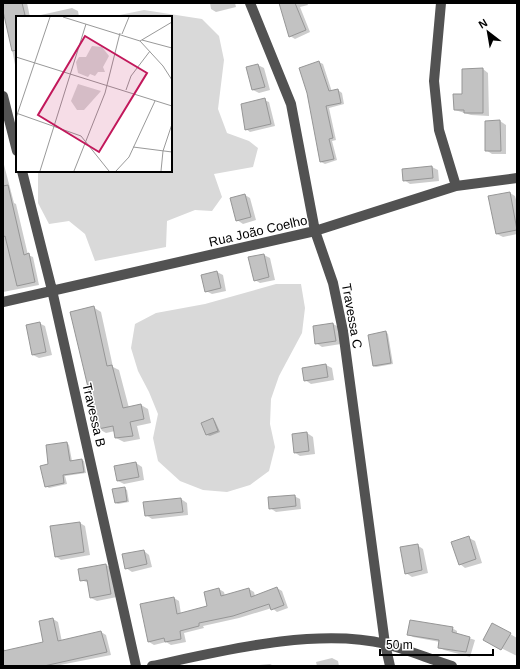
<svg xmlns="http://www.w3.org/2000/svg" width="520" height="669" font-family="Helvetica,sans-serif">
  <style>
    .green { fill: #d9d9d9 }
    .shadow { fill: #0003 }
    .building { fill: #c2c2c2; stroke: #969696 }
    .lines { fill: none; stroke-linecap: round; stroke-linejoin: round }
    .minor { stroke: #525252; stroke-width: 10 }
    .labels { text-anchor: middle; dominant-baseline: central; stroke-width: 3; stroke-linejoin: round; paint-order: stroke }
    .street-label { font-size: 13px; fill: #000; stroke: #fff }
    .inset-road { fill: none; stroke: #999; stroke-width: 1 }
    .view { fill: #c2185b; fill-opacity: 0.15; stroke: #c2185b; stroke-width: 2 }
    .inset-edge { fill: none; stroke: #000; stroke-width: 2 }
  </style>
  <rect width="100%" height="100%" fill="#fff"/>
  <path class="green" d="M144 10 202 19 219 36 224 60 218 109 227 133 249 141 258 148 253 167 214 174 222 197 212 211 195 210 167 221 166 247 95 261 85 234 69 221 49 224 38 203V171H171V17H110Z
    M276 284H301L305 308 302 333 279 376 271 399 270 424 275 447 269 471 250 485 227 492 203 490 180 481 158 461 153 438 158 414 149 392 138 371 131 348 135 324 156 313 205 304Z"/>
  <path class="shadow" d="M3 3H27L30 17H17V75Z
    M210 3H235L236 7 216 12 211 9Z
    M280 3H307L308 5 300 7 310 32 295 39 290 36Z
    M72 8 78 11 79 17H32Z
    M319 62 323 64 332 92 338 90 342 93 344 104 329 108 336 140 332 141 337 160 325 164 321 162 317 148 319 147Z
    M258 65 264 68 270 90 259 93 253 90 247 68Z
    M483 69 488 73 489 116 471 115 455 110 463 95Z
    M264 100 269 102 275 126 250 132 246 129Z
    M500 121 506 125V154H492L486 150Z
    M3 161 14 203 16 204 28 255 33 257 39 285 3 292Z
    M432 167 438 170 439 181 410 184 404 180Z
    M510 193 515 196 517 203V234L503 237 497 234Z
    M245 195 250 198 256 220 243 224 237 220Z
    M264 255 270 258 275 280 260 283 255 280Z
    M217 272 223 275 226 291 212 294 206 291Z
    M93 307 101 312 113 367 119 370 129 408 141 405 148 409 151 423 137 426 140 439 124 442 116 438 115 431 106 433 99 429Z
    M39 323 45 326 52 355 39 358 33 355 27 325Z
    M333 324 339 327 341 344 322 347 316 343Z
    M386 332 388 334 393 364 376 367 373 366Z
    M326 365 332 368 334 380 311 384 305 380Z
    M213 419 215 421 220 432 210 436 207 435 203 423Z
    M307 433 313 437 315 454 300 456 294 452Z
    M67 443 69 445 72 461 82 460 84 461 86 473 65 476 67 484 49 488 46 486 50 465Z
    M136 463 142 467 144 480 124 484 118 481Z
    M124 488 127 490 129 502 118 504 116 503Z
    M294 496 300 499 301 509 276 512 270 508Z
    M181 499 187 503 188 515 152 519 146 515 144 503Z
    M80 523 85 526 90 555 61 560 55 556Z
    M469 538 475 541 482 563 465 568 460 564Z
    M417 545 423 549 428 573 412 577 406 573Z
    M144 551 149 555 152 567 132 572 126 568Z
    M106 565 112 568 117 597 97 601 91 598 89 583 81 580Z
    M277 588 282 591 288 608 277 612 272 608 239 618 203 626 204 628 184 633 186 642 171 645 166 642 154 645 149 642 174 598 179 601 181 614 208 607 219 589 224 592 225 596 249 589 254 592 255 596Z
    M53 619 58 622 62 642 101 632 106 635 111 655 55 666H3V649L7 651 44 643Z
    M493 624 517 638V656L489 642Z
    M452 628 457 631V634L475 640 470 657 444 650 439 647 440 642 413 637 408 634Z
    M332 658 338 661 339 666H317L316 662Z
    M270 664 274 666H259V665Z"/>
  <path class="building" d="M3 3H22L25 15 17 17V50L12 51 3 11Z
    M279 3H295L306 30 289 37Z
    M319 61 329 91 338 89 341 103 326 106 333 138 329 139 334 159 320 162 307 93 299 68Z
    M258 64 265 87 252 90 246 67Z
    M483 68V113H464V110H454L453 94H462V69Z
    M265 98 271 124 245 130 241 104Z
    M500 120 501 151H485V121Z
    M432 166 433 178 403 181 402 169Z
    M8 185 24 255 29 253 35 282 17 286 5 236 3 237V186Z
    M510 192 517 230 496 234 488 196Z
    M245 194 251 217 236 221 230 198Z
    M264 254 269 277 254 281 248 257Z
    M217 271 221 288 205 292 201 275Z
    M94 306 107 366 112 365 123 408 141 404 144 419 130 422 133 436 115 438 113 426 98 429 70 312Z
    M40 322 46 352 32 355 26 325Z
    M333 323 336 341 315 344 313 326Z
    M386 331 391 363 373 366 368 335Z
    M326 364 328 377 304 381 302 368Z
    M213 418 218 431 206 435 201 423Z
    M307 432 309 451 294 453 292 434Z
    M67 442 70 461 82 459 84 472 63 475 64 483 45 487 40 466 48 464 46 445Z
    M136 462 139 477 117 481 114 466Z
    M125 487 127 501 115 503 112 489Z
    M295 495 296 506 269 509 268 497Z
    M181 498 183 512 145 516 143 502Z
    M80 522 84 552 55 557 50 526Z
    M469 536 476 559 459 565 451 542Z
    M418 544 422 570 405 574 400 547Z
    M144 550 147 564 125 569 122 554Z
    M106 564 111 594 90 598 87 580 80 581 78 569Z
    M277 587 284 605 271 610 269 604 233 616 199 623V626L180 631 181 639 165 642 164 638 148 642 140 604 174 597 177 614 207 606 204 592 219 588 221 596 249 588 251 597Z
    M53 618 58 641 101 631 107 652 44 666H3V651L43 642 39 621Z
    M410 620 453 627 452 632 470 637 466 652 438 648 439 640 407 635Z
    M492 623 511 633 501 650 483 640Z"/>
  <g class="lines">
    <path class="minor" d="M250 3 291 104 315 231 333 283 343 331 385 644 390 666
      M441 3 434 81 439 130 456 186
      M3 96 17 151
      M22 171 52 290 136 666
      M3 302 315 231 456 186 517 178
      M152 666C222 651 316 627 386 644 408 650 430 659 452 666"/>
  </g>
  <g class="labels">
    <g class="street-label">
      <text transform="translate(258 231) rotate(-13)">Rua João Coelho</text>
      <text transform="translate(352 316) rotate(80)">Travessa C</text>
      <text transform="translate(94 415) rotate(77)">Travessa B</text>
    </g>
  </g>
  <g transform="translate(16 16)">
    <rect width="156" height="156" fill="#fff"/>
    <path d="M76 30 86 31 93 40 87 51 89 56H82L79 60 74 58 72 61 62 57 60 46 63 41H70ZM62 68 85 75 68 94H61L55 85Z" fill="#d9d9d9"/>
    <path class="inset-road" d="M47 1 124 25 147 50 156 64M106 18 113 1M126 24 156 32M124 25 156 6M0 41 156 90M110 74 115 60 134 35M0 97 65 120 93 155M0 102 34 1M117 131 156 136M24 155 70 8M58 155 89 77 104 17M100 155 113 141 139 85M145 155 147 135 156 108"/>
    <path class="view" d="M69 20 131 57 83 136 22 99Z"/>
    <rect width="156" height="156" class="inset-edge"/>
  </g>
  <rect width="520" height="669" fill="none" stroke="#000000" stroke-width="8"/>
  <g transform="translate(488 32) rotate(329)" stroke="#ffffff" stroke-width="3" paint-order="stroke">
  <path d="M0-3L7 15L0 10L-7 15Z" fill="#000000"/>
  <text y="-6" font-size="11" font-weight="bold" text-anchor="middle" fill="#000000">N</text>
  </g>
  <path d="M380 649v6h113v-6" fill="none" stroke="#000000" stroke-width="2"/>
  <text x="386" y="649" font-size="12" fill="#000000" stroke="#ffffff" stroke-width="3" paint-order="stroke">50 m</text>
</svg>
